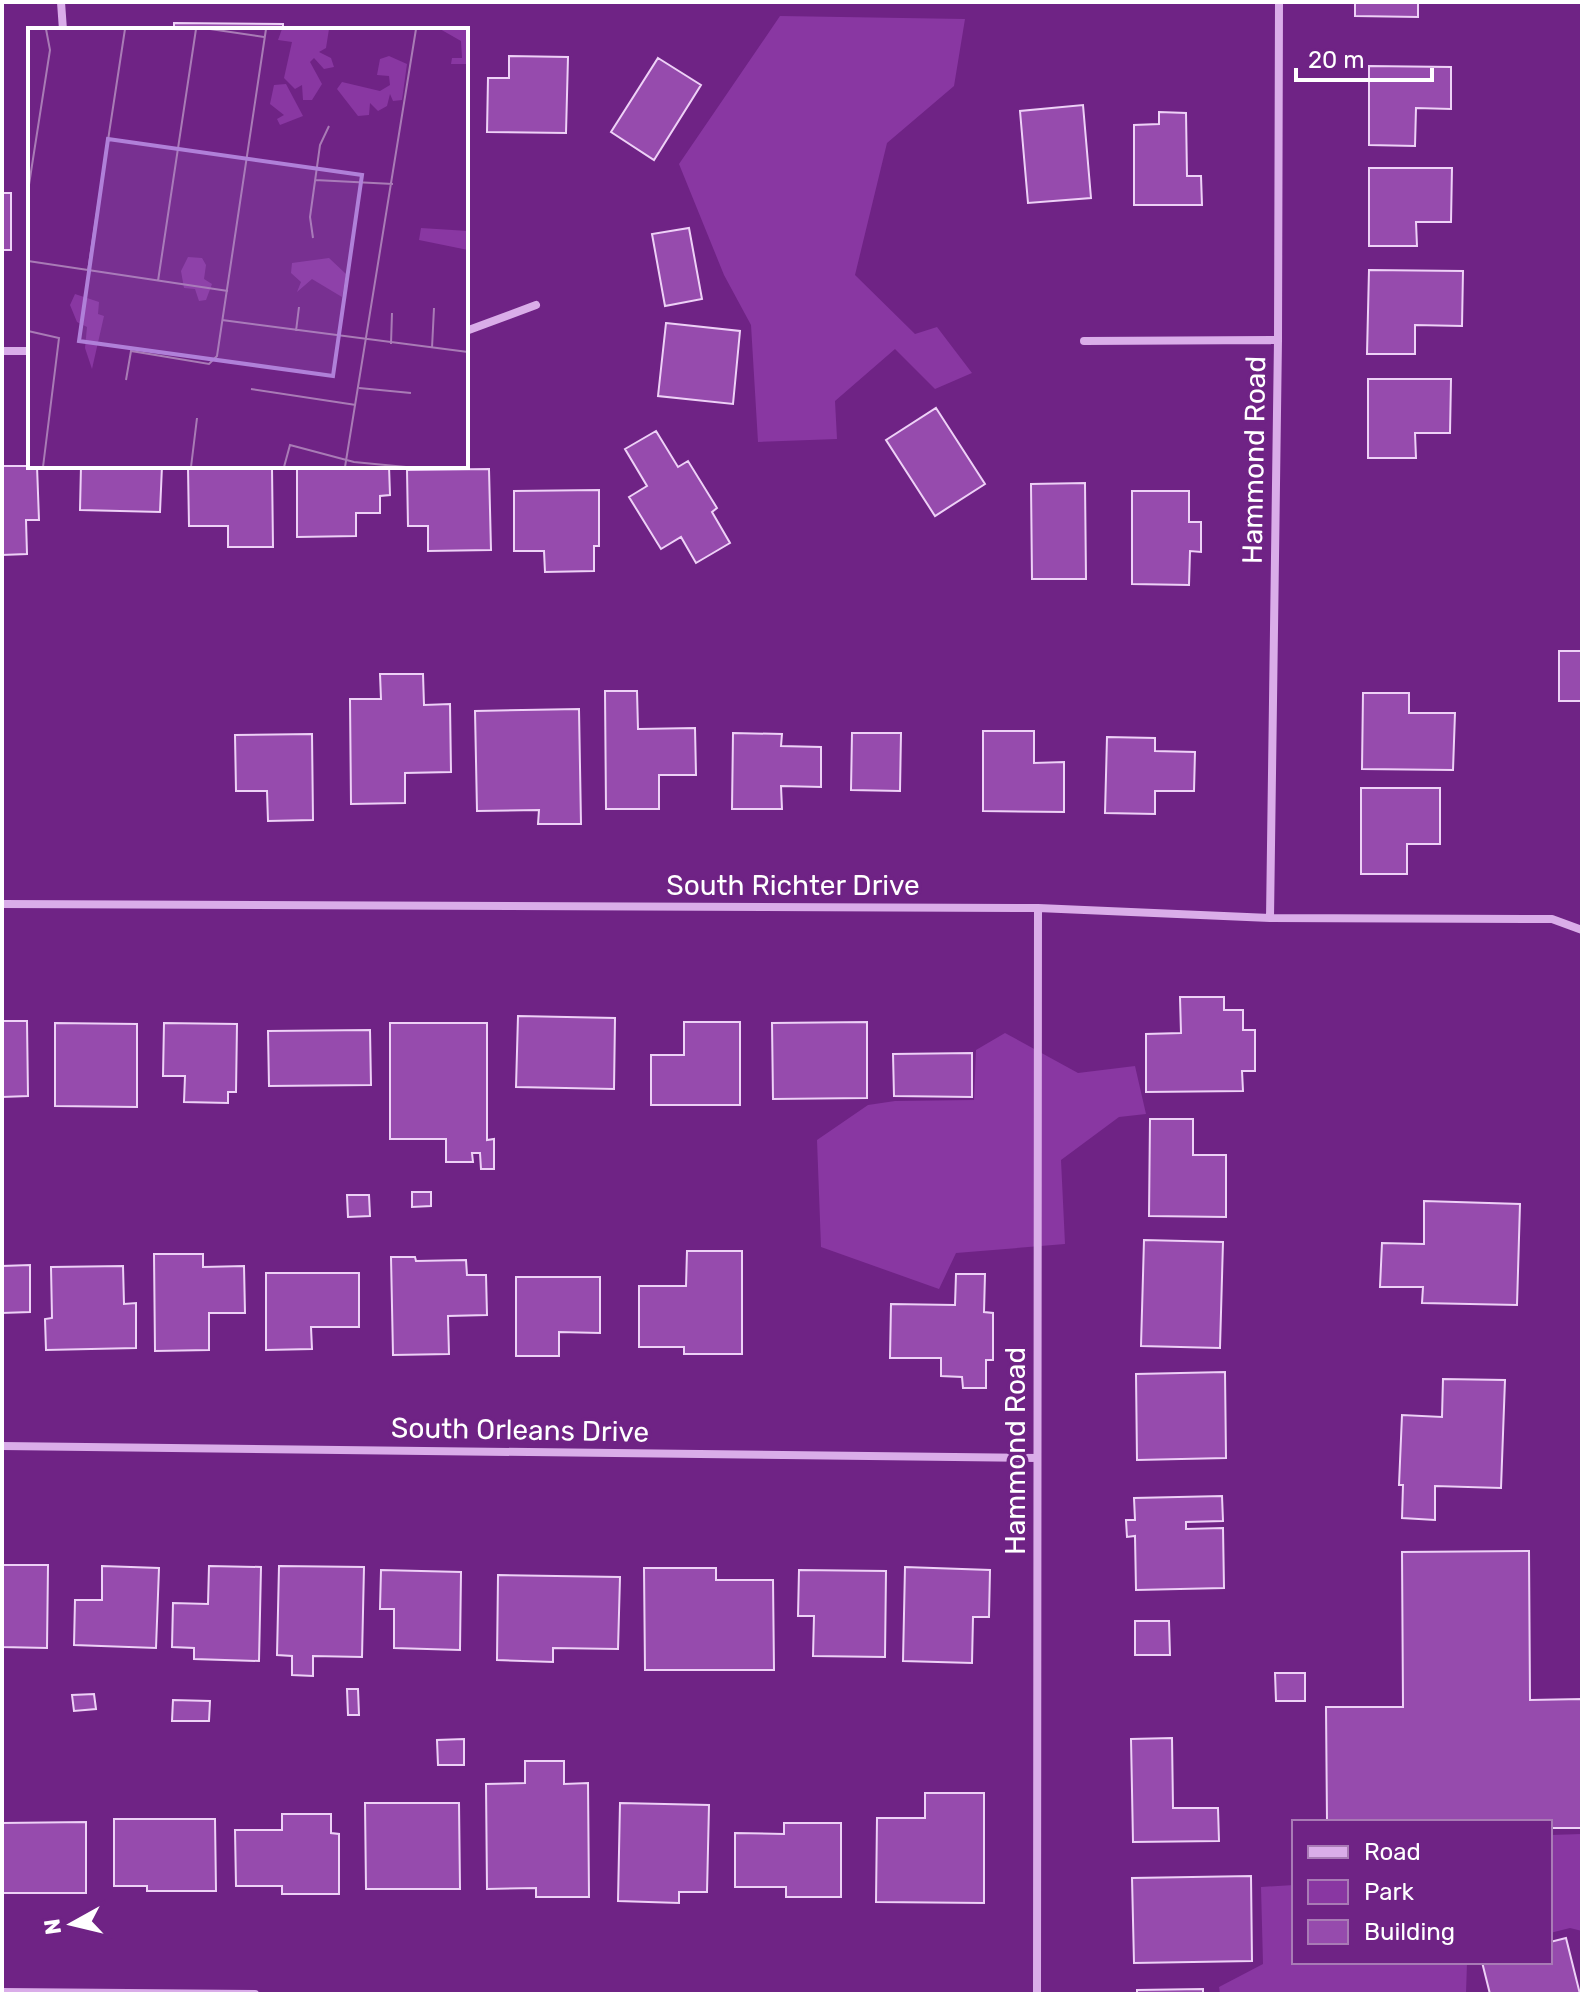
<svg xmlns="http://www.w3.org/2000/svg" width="1584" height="1996" font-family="Rubik,sans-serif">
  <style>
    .green { fill: #8937a2 }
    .building { fill: #964bad; stroke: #eed1f7; stroke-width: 2 }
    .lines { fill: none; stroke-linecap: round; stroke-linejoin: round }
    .minor { stroke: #daade9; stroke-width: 8 }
    .labels { text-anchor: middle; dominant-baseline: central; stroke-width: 7; stroke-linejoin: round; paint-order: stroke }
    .street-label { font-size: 28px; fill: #fff; stroke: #6f2385 }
    .inset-road { fill: none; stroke: #a97bb6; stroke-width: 2 }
    .view { fill: #b080d9; fill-opacity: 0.15; stroke: #b080d9; stroke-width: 4 }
    .inset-edge { fill: none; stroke: #fff; stroke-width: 4 }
  </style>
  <rect width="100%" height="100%" fill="#6f2385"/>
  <path class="green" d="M780 16 965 19 954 86 887 143 855 275 915 334 937 327 972 373 935 389 895 349 835 401 837 439 758 442 751 325 724 275 679 164Z
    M1005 1033 1078 1073 1135 1066 1146 1114 1119 1117 1061 1160 1065 1244 956 1253 939 1289 821 1247 817 1140 868 1105 895 1101 974 1100 976 1050Z
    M1582 1834V1931L1570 1928 1550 1933V1835Z
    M1294 1885V1962H1467L1466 1994H1220L1219 1987 1263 1964 1261 1887Z"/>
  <path class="building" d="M1355 2H1418V17L1355 16Z
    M174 23 283 24V30H174Z
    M509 56 568 57 566 133 487 132 488 78H509Z
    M658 58 701 85 654 160 611 132Z
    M1369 66 1451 67V109L1416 108 1415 146 1369 145Z
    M466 84H469L468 169H466Z
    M1083 105 1091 198 1028 203 1020 111Z
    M1159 112 1186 113 1187 176H1201L1202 205H1134V125L1159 124Z
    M1369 168H1452L1451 222H1416L1417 246H1369Z
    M2 193H11V250H2Z
    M689 228 702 299 665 306 652 234Z
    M1369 270 1463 271 1462 326 1415 325V354H1367Z
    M666 323 740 331 733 404 658 396Z
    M1368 379H1451L1450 433H1415L1416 458H1368Z
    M936 408 985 484 935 516 886 440Z
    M656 431 678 467 688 461 717 508 712 512 730 543 696 563 681 537 661 549 629 497 647 486 625 449Z
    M2 466H37L39 520H26L27 554 2 555Z
    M81 466H162L160 512 80 510Z
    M297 466H389L390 495 380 496V513H356V536L297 537Z
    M188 468H272L273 547H228V526H189Z
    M489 469 491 550 428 551V526H408L407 470Z
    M1085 483 1086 579H1032L1031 484Z
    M599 490V546H594V571L545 572 544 551H514V491Z
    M1132 491H1189V522H1201V552L1190 551 1189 585 1132 584Z
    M1559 651H1582V701H1559Z
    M380 674H423L424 705 450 704 451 772 405 773V803L351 804 350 699H381Z
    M605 691H637L638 729 695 728 696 775H659V809H606Z
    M1363 693H1409V713H1455L1453 770 1362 769Z
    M579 709 581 824H538L539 810 477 811 475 711Z
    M983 731H1034V763L1064 762V812L983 811Z
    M733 733 782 734 781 746 821 747V787L781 786 782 809H732Z
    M852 733H901L900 791 851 790Z
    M312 734 313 820 268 821 267 791H236L235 735Z
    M1107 737 1155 738V751L1195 752 1194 791H1155V814L1105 813Z
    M1361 788H1440V844H1407V874H1361Z
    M1180 997H1224V1010H1243V1030H1255V1071H1242L1243 1091 1146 1092V1034L1181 1033Z
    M518 1016 615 1018 614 1089 516 1087Z
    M2 1021H27L28 1096 2 1097Z
    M684 1022H740V1105H651V1055H684Z
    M867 1022V1098L773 1099 772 1023Z
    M55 1023 137 1024V1107L55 1106Z
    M164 1023 237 1024 236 1092H228V1103L184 1102 185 1076H163Z
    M390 1023H487V1140L494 1139V1169H481L480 1153H472L473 1162H446V1139H390Z
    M370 1030 371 1085 269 1086 268 1031Z
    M972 1053V1097L894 1096 893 1054Z
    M1150 1119H1193V1155H1226V1217L1149 1216Z
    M412 1192H431V1206L412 1207Z
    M347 1195H369L370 1216 348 1217Z
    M1424 1201 1520 1204 1517 1305 1422 1303 1423 1287H1380L1382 1243 1424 1244Z
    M1144 1240 1223 1242 1220 1348 1141 1346Z
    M687 1251H742V1354H684V1347H639V1286H686Z
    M154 1254H203V1267L244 1266 245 1313H209V1350L155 1351Z
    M391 1257H415L416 1261 466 1260 467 1275H486L487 1315 448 1316 449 1354 393 1355Z
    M30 1265V1312L2 1313V1266Z
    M123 1266 124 1304 136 1303V1348L46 1350 45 1319 52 1318 51 1267Z
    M266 1273H359V1327H311L312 1349 266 1350Z
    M956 1274H985L984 1312 993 1313V1360H986V1388H963L962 1377 941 1376V1358H890L891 1304 955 1305Z
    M516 1277H600V1333L559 1332V1356H516Z
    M1225 1372 1226 1458 1137 1460 1136 1374Z
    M1443 1379 1505 1380 1501 1488 1435 1486V1520L1402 1518 1403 1485H1399L1402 1415 1442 1417Z
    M1222 1496 1223 1521 1186 1522V1529L1223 1528 1224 1588 1136 1590 1135 1536 1127 1537 1126 1520H1135L1134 1498Z
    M1529 1551 1530 1700 1582 1699V1828H1550V1822H1327L1326 1707H1403L1402 1552Z
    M2 1565H48L47 1648 2 1647Z
    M102 1566 159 1568 156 1648 74 1645 75 1600H102Z
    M209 1566 261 1567 259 1661 194 1659V1648L172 1647 173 1603 208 1604Z
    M279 1566 364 1567 362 1657 313 1656V1676L292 1675V1656L277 1655Z
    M905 1567 990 1570 989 1617H973L972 1663 903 1661Z
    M644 1568H716V1580H773L774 1670H645Z
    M381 1570 461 1572 460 1650 394 1648V1609H380Z
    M799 1570 886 1571 885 1657 813 1656 814 1616H798Z
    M498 1575 620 1577 618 1649 553 1648V1662L497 1660Z
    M1135 1621H1169L1170 1655H1135Z
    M1275 1673H1305V1701H1276Z
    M347 1689H358L359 1715H348Z
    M94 1694 96 1709 74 1711 72 1695Z
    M173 1700 210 1701 209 1721H172Z
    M1172 1738 1173 1808H1218L1219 1841 1133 1842 1131 1739Z
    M464 1739V1765H438L437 1740Z
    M525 1761H564V1784L588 1783 589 1897H536V1888L487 1889 486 1784 525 1783Z
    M925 1793H984V1903L876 1902 877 1818H925Z
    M365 1803H459L460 1889H366Z
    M620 1803 709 1805 707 1892H679V1903L618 1901Z
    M282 1814H331V1833L339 1834V1894H282V1886H236L235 1830H282Z
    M114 1819H215L216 1891H147V1886H114Z
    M86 1822V1893H2V1823Z
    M784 1823H841V1897H786V1887H735V1833L784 1834Z
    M1251 1876 1252 1961 1134 1963 1132 1878Z
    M1566 1938 1580 1994H1490L1482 1962H1550V1942Z
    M1203 1989V1994H1137V1990Z"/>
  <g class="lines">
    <path class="minor" d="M61 2 63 30
      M466 331 536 305
      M1084 341 1278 340
      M2 351H30
      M2 904 1038 908 1270 918 1552 919 1582 930
      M1270 918 1278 340 1279 2
      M2 1446 1037 1458
      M2 1992 255 1994
      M1037 1994 1038 908"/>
  </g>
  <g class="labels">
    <g class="street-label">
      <text transform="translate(1254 460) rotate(-89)">Hammond Road</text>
      <text x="793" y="885">South Richter Drive</text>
      <text transform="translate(520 1430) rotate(1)">South Orleans Drive</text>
      <text transform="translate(1015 1451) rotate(-90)">Hammond Road</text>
    </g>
  </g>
  <g transform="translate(28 28)">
    <rect width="440" height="440" fill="#6f2385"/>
    <path d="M254 1H301L298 20 291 24 303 30 306 39 296 41 286 30 282 34 294 56 284 72H275L274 57 267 61 256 50 264 14 250 12ZM412 1H440V36H423L424 30H434L433 13ZM361 28 379 36 374 72 365 73 362 66 359 78 350 83 342 75 341 87 330 88 309 61 314 54 352 63 362 57 361 48 349 47 352 31ZM258 56 275 88 252 97 249 91 256 87 242 76 246 57ZM393 200 440 203V222L391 212ZM160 229 174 230 178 237 176 251 184 256 178 272 171 273 167 261 156 260 153 243ZM301 230 318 246 314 269 284 251 269 264 273 254 263 245 264 235ZM47 266 71 274 70 286 76 288 64 341 57 320 59 299 49 294 42 277Z" fill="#8937a2"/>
    <path class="inset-road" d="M182 1 236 9M287 152 365 156M0 163 22 22 18 1M285 210 282 189 292 117 301 98M0 233 200 263M60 243 97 1M130 253 168 1M194 292 440 324M0 303 31 310 15 439M268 303 271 279M363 316 364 285M404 320 406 280M98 352 103 323 181 336 189 328 238 1M331 360 383 365M223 361 328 377M163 439 169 390M256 439 262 417 326 434 378 439M317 439 388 1"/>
    <path class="view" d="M80 111 334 147 305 348 51 313Z"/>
    <rect width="440" height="440" class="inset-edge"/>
  </g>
  <rect width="1584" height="1996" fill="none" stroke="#ffffff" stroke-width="8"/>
  <rect x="1292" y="1820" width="260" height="144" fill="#6f2385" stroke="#a97bb6" stroke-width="2"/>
  <rect x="1308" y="1846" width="40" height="12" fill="#daade9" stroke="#a97bb6" stroke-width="2"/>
  <text x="1364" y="1860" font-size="24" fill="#ffffff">Road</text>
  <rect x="1308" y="1880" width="40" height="24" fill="#8937a2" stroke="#a97bb6" stroke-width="2"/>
  <text x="1364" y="1900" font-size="24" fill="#ffffff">Park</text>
  <rect x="1308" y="1920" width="40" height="24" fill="#964bad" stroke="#a97bb6" stroke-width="2"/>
  <text x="1364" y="1940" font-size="24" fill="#ffffff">Building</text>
  <g transform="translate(72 1924) rotate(262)" stroke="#6f2385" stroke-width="6" paint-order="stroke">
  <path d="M0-6L14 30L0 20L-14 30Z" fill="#ffffff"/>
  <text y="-12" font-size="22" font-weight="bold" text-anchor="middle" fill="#ffffff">N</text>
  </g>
  <path d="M1296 68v12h136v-12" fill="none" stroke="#ffffff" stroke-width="4"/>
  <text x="1308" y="68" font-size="24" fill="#ffffff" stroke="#6f2385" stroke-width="6" paint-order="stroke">20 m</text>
</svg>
